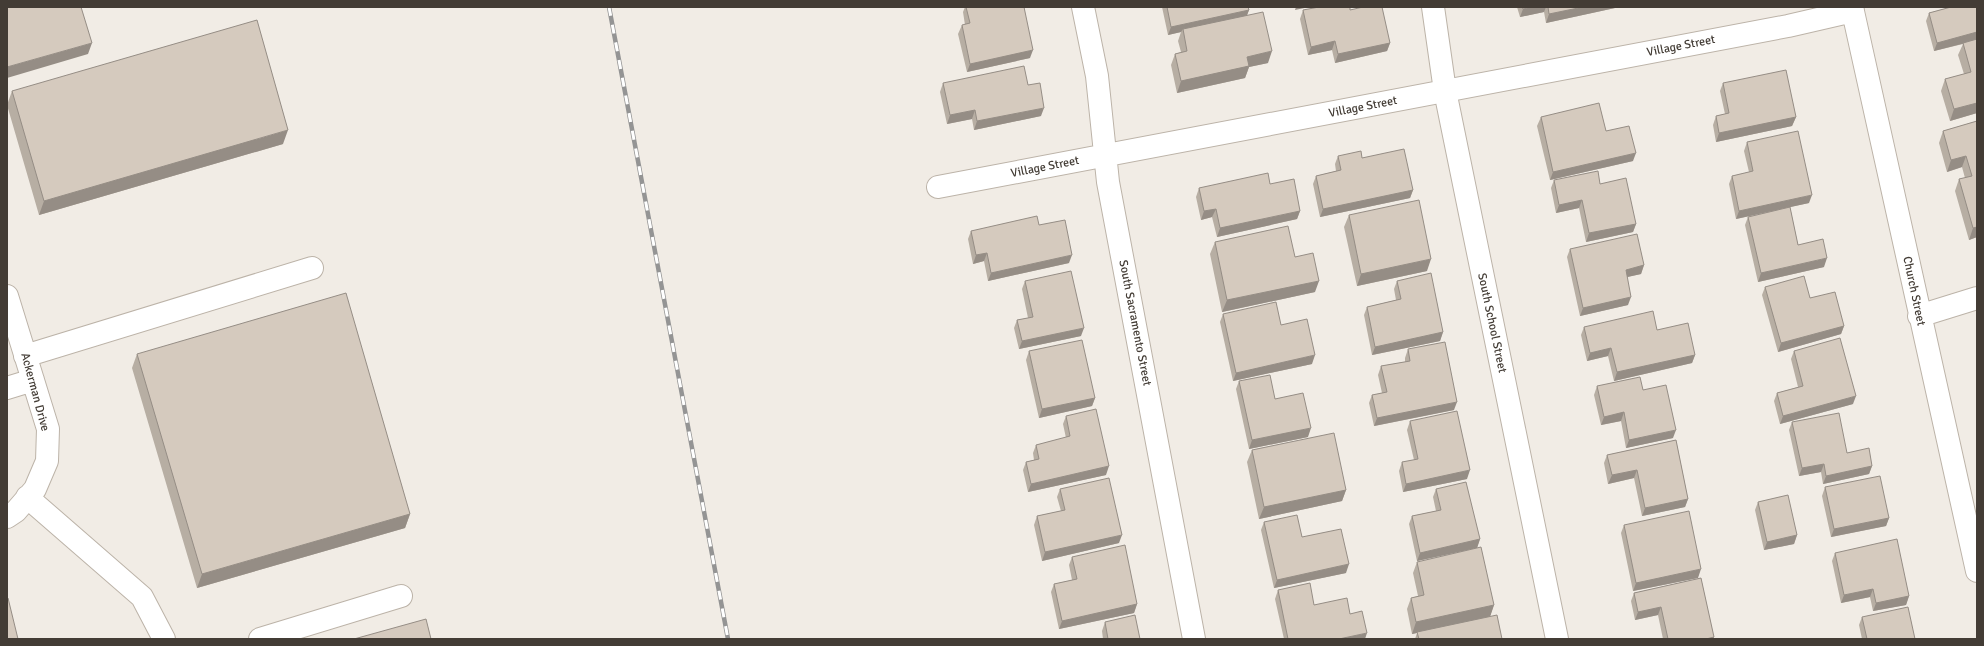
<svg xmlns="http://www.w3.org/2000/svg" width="1984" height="646" font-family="Signika,sans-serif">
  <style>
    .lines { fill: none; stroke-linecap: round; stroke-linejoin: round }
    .minor-casing { stroke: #bcb3a8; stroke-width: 24 }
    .minor { stroke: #fff; stroke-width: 22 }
    .rail-casing { stroke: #949494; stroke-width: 4.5 }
    .rail { stroke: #fff; stroke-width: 3; stroke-dasharray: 9; stroke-linecap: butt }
    .wall { fill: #b7aea3 }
    .shaded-wall { fill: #958d85 }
    .building { fill: #d5cabe; stroke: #958d85 }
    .labels { text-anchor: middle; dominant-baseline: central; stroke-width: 3.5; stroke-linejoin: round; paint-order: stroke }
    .street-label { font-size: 12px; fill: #433c35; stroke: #fff }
  </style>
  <rect width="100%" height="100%" fill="#f1ece5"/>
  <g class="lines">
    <defs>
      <path id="minor" d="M1083 7 1097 76 1108 182 1194 639
        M1433 7 1445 91 1557 639
        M1852 7 1977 571
        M938 187 1788 26 1853 11
        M7 296 48 429 47 461 35 489 16 511 7 517
        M1919 316 1977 298
        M25 356 312 268
        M7 388 33 380
        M27 497 142 597 164 639
        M260 639 401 596"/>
    </defs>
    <use href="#minor" class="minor-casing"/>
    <use href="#minor" class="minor"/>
    <defs>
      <path id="rail" d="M609 7 728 639"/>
    </defs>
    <use href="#rail" class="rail-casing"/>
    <use href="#rail" class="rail"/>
  </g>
  <path class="wall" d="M965 7H1024L1030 58 967 72 958 34 962 25H965L963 12Z
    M1162 7H1248L1249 10 1247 15 1268 63 1249 67 1245 78 1177 93 1171 65 1175 54 1181 52 1178 41 1181 32 1168 35Z
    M1517 7H1615V8L1546 23 1544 12 1520 17Z
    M1946 7H1977V113L1950 121 1941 91 1945 79 1964 74 1958 55 1963 44 1934 51 1926 21 1929 13 1947 8Z
    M1303 10H1350L1390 43 1387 51 1335 63 1332 50 1308 55 1300 19Z
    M943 83 1028 85 1041 116 974 130 972 119 947 124 940 92Z
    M1723 83 1796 117 1792 126 1716 142 1713 125 1716 116 1725 114 1720 91Z
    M12 91 283 144 39 215 7 105Z
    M1541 117 1606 131 1633 161 1550 180 1537 126Z
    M1977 121V237L1969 240 1955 191 1959 179 1965 178 1962 167 1947 172 1939 143 1943 131Z
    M1747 142 1809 203 1790 207 1798 245 1824 267 1758 282 1745 225 1748 217 1787 208 1736 219 1729 184 1732 176 1749 172 1744 151Z
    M1338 156 1362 158 1413 190 1410 198 1320 217 1313 184 1316 176 1336 171 1335 164Z
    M1554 180 1600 184 1636 224 1633 232 1586 242 1579 208 1556 213 1551 188Z
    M1270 184 1300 211 1297 219 1217 237 1212 217 1201 220 1196 197 1199 188Z
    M1349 215 1427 271 1357 286 1344 227Z
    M1039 225 1069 263 988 281 984 261 973 264 968 239 971 231Z
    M1215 242 1295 257 1315 292 1222 312 1210 254Z
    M1570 249 1644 265 1641 274 1627 277 1628 305 1580 316 1567 257Z
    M1025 281 1081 336 1019 349 1014 328 1017 320 1028 318 1022 289Z
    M1397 281 1443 332 1440 341 1372 355 1364 315 1367 307 1396 300 1394 289Z
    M1765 287 1844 326 1841 334 1778 352 1762 295Z
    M1223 314 1312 364 1233 381 1220 322Z
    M1584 327 1657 330 1695 355 1692 363 1614 381 1608 356 1587 361 1581 335Z
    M1408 349 1454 410 1374 426 1369 403 1372 395 1382 393 1378 375 1381 366 1405 362V358Z
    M1029 351 1095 398 1092 406 1039 418 1026 360Z
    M1794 351 1853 404 1780 424 1774 401 1777 393 1798 387 1791 359Z
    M137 354 410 514 405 528 197 588 132 368Z
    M1239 381 1275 399 1308 437 1249 449 1236 389Z
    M1597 386 1673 438 1626 448 1621 421 1601 425 1594 395Z
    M1066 416 1106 475 1028 492 1023 470 1026 462 1034 460 1033 453 1036 445 1066 438 1063 424Z
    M1410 421 1467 479 1403 492 1399 471 1402 462 1414 460 1407 430Z
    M1792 422 1847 453 1872 466 1869 474 1823 484 1821 472 1799 476 1789 430Z
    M1676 440 1688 499 1685 507 1642 516 1634 478 1608 484 1604 463 1607 455Z
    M1252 450 1346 490 1342 501 1259 519 1247 462Z
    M1825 487 1889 518 1886 526 1831 537 1822 496Z
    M1060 489 1119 543 1042 561 1034 525 1037 516 1061 511 1057 497Z
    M1436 489 1480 539 1477 548 1417 561 1409 524 1412 516 1436 511 1433 497Z
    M1758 502 1797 535 1794 544 1764 550 1755 510Z
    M1264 522 1302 537 1346 573 1274 588 1261 530Z
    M1624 525 1698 578 1633 591 1621 533Z
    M1835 553 1909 596 1906 605 1873 611 1870 597 1841 603 1832 561Z
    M1072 557 1137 604 1134 613 1059 629 1051 592 1054 584 1072 580 1069 565Z
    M1417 562 1494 605 1490 616 1502 639H1415L1417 633 1412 634 1407 609 1411 598 1418 596 1413 573Z
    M1701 578 1714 639H1663L1658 615 1635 620 1631 601 1634 593Z
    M1278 590 1314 605 1365 639H1284L1275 599Z
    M1862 617 1915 639H1862L1859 625Z
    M1105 622 1140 639H1103L1102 631Z"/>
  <path class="shaded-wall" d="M1296 7H1309L1295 10Z
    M1532 7H1546L1544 12 1520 17 1523 9Z
    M1583 7H1615V8L1546 23 1549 14Z
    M1249 10 1246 18 1183 29 1181 32 1168 35 1171 27Z
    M1977 32V40L1934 51 1937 43Z
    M1335 41 1332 50 1308 55 1311 47Z
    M92 43 88 54 7 78V67Z
    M1390 43 1387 51 1335 63 1338 54Z
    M1033 50 1030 58 967 72 970 64Z
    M1272 51 1268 63 1249 67 1245 78 1177 93 1181 81 1247 57Z
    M1977 103V113L1950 121 1954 109Z
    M1044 108 1041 116 974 130 977 121Z
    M975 110 972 119 947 124 950 115Z
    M1796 117 1792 126 1716 142 1719 133Z
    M288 130 283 144 39 215 44 201Z
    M1636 153 1633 161 1550 180 1553 172Z
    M1966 156 1962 167 1947 172 1951 160Z
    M1413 190 1410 198 1320 217 1323 209Z
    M1812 195 1809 203 1736 219 1739 211Z
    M1582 200 1579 208 1556 213 1559 205Z
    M1216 209 1212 217 1201 220 1204 211Z
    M1300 211 1297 219 1217 237 1220 228Z
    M1636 224 1633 232 1586 242 1589 233Z
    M1977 227V237L1969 240 1973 228Z
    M987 253 984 261 973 264 976 255Z
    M1072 255 1069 263 988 281 991 273Z
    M1827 258 1824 267 1758 282 1761 273Z
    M1431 259 1427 271 1357 286 1361 274Z
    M1644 265 1641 274 1623 278 1626 270Z
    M1319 281 1315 292 1222 312 1227 300Z
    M1631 297 1628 305 1580 316 1583 308Z
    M1844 326 1841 334 1778 352 1781 343Z
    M1084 328 1081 336 1019 349 1022 341Z
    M1443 332 1440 341 1372 355 1375 347Z
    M1611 348 1608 356 1587 361 1590 353Z
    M1315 355 1312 364 1233 381 1236 373Z
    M1695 355 1692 363 1614 381 1617 372Z
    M1856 396 1853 404 1780 424 1783 416Z
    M1095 398 1092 406 1039 418 1042 409Z
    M1457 402 1454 410 1374 426 1377 418Z
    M1624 412 1621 421 1601 425 1604 417Z
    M1311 428 1308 437 1249 449 1252 440Z
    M1676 430 1673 438 1626 448 1629 440Z
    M1824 464 1821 472 1799 476 1802 468Z
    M1109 466 1106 475 1028 492 1031 484Z
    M1872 466 1869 474 1823 484 1826 476Z
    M1470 470 1467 479 1403 492 1406 484Z
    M1637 470 1634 478 1608 484 1612 475Z
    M1346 490 1342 501 1259 519 1264 507Z
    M1688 499 1685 507 1642 516 1645 508Z
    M410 514 405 528 197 588 202 574Z
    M1889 518 1886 526 1831 537 1834 529Z
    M1122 535 1119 543 1042 561 1045 552Z
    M1797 535 1794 544 1764 550 1767 542Z
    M1480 539 1477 548 1417 561 1420 553Z
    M1349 564 1346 573 1274 588 1277 580Z
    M1701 569 1698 578 1633 591 1636 583Z
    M1873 589 1870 597 1841 603 1844 595Z
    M1909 596 1906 605 1873 611 1876 603Z
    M1137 604 1134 613 1059 629 1062 621Z
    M1494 605 1490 617 1412 634 1416 622Z
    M1661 607 1658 615 1635 620 1638 612Z
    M1367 633 1365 639H1339Z
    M1714 637V639H1706Z"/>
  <path class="building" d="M7 7H81L92 43 7 67Z
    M966 7H1024L1033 50 970 64 962 25 970 23Z
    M1167 7H1248L1249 10 1171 27Z
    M1319 7H1350V10L1363 7H1382L1390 43 1338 54 1335 41 1311 47 1303 10Z
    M1522 7H1532L1523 9Z
    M1548 7H1583L1549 14Z
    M1951 7H1977V32L1937 43 1929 13Z
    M1263 12 1272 51 1247 57 1249 66 1181 81 1175 54 1187 51 1183 29Z
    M257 20 288 130 44 201 12 91Z
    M1977 39V103L1954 109 1945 79 1971 72 1963 43Z
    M1024 66 1028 85 1040 83 1044 108 977 121 975 110 950 115 943 83Z
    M1786 70 1796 117 1719 133 1716 116 1729 113 1723 83Z
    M1599 103 1606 131 1629 126 1636 153 1553 172 1541 117Z
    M1977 121V227L1973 228 1959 179 1972 176 1966 156 1951 160 1943 131Z
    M1798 131 1812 195 1739 211 1732 176 1753 171 1747 142Z
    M1404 149 1413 190 1323 209 1316 176 1341 170 1338 156 1361 151 1362 158Z
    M1598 171 1600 184 1626 178 1636 224 1589 233 1582 200 1559 205 1554 180Z
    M1268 173 1270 184 1294 179 1300 211 1220 228 1216 209 1204 211 1199 188Z
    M1419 200 1431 259 1361 274 1349 215Z
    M1790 207 1798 245 1823 239 1827 258 1761 273 1748 217Z
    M1037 216 1039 225 1065 220 1072 255 991 273 987 253 976 255 971 231Z
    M1288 226 1295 257 1313 253 1319 281 1227 300 1215 242Z
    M1637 234 1644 265 1626 270 1631 297 1583 308 1570 249Z
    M1071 271 1084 328 1022 341 1017 320 1033 317 1025 281Z
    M1431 273 1443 332 1375 347 1367 307 1401 299 1397 281Z
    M1804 276 1810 298 1835 292 1844 326 1781 343 1765 287Z
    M346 293 410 514 202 574 137 354Z
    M1276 302 1281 325 1307 319 1315 355 1236 373 1223 314Z
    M1653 311 1657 330 1688 323 1695 355 1617 372 1611 348 1590 353 1584 327Z
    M1840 338 1856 396 1783 416 1777 393 1803 386 1794 351Z
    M1082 340 1095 398 1042 409 1029 351Z
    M1445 342 1457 402 1377 418 1372 395 1387 392 1381 366 1410 361 1408 349Z
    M1270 375 1275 399 1303 393 1311 428 1252 440 1239 381Z
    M1640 377 1643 390 1666 385 1676 430 1629 440 1624 412 1604 417 1597 386Z
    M1096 409 1109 466 1031 484 1026 462 1039 459 1036 445 1070 436 1066 416Z
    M1457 411 1470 470 1406 484 1402 462 1418 459 1410 421Z
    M1839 413 1847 453 1869 448 1872 466 1826 476 1824 464 1802 468 1792 422Z
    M1334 433 1346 490 1264 507 1252 450Z
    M1676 440 1688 499 1645 508 1637 470 1612 475 1607 455Z
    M1880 476 1889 518 1834 529 1825 487Z
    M1109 478 1122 535 1045 552 1037 516 1065 510 1060 489Z
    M1466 482 1480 539 1420 553 1412 516 1441 510 1436 489Z
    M1788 495 1797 535 1767 542 1758 502Z
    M1689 511 1701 569 1636 583 1624 525Z
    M1297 515 1302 537 1341 529 1349 564 1277 580 1264 522Z
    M1897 539 1909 596 1876 603 1873 589 1844 595 1835 553Z
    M1125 545 1137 604 1062 621 1054 584 1077 579 1072 557Z
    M1481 547 1494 605 1416 622 1411 598 1424 595 1417 562Z
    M1701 578 1714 637 1706 639H1668L1661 607 1638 612 1634 593Z
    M1310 583 1314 605 1347 598 1350 614 1362 611 1367 633 1339 639H1288L1278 590Z
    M7 598H8L18 639H7Z
    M1908 607 1915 639H1867L1862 617Z
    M1135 615 1140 639H1108L1105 622Z
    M1497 615 1502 639H1419L1417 632Z
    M426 619 431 639H354Z"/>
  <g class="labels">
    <g class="street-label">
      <text transform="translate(1681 46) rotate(-11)">Village Street</text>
      <text transform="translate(1363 107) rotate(-11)">Village Street</text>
      <text transform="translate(1045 167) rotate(-11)">Village Street</text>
      <text transform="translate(1914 291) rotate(78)">Church Street</text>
      <text transform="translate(1135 323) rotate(79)">South Sacramento Street</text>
      <text transform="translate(1492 323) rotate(78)">South School Street</text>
      <text transform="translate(35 392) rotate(75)">Ackerman Drive</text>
    </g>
  </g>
  <rect width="1984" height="646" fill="none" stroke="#433c35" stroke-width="16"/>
</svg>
